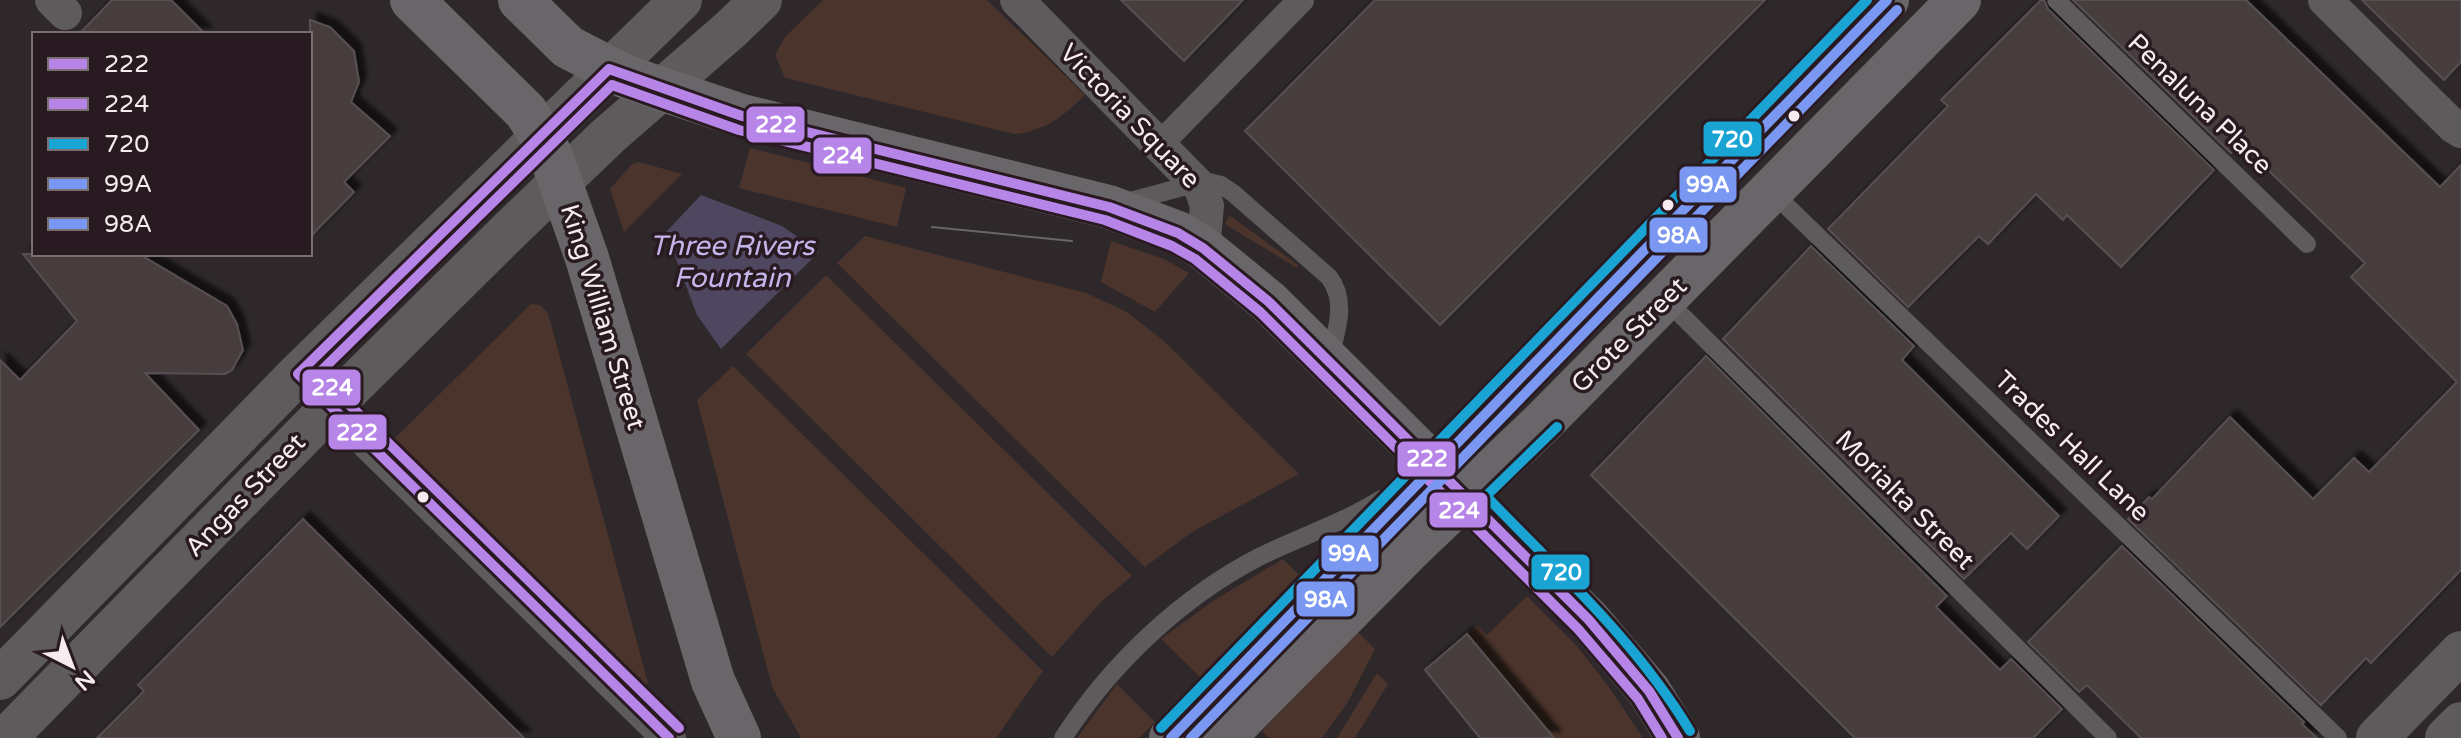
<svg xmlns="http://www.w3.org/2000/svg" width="2461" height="738" font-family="'Varela Round',sans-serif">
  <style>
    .green { fill: #4b342b }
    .water { fill: #4f4760 }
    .building { fill: #463c3e; stroke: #575052; stroke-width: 2; filter: url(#shadow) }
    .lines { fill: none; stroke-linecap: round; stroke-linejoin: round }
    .service { stroke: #5e5b5d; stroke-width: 18 }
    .pedestrian { stroke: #5e5b5d; stroke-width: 26 }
    .minor { stroke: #5e5b5d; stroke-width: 34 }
    .tertiary { stroke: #5e5b5d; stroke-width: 42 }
    .secondary { stroke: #696669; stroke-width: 44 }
    .tram { stroke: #6a6668; stroke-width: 2 }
    .bus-1-casing { stroke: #281a20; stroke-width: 16 }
    .bus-2-casing { stroke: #281a20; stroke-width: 16 }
    .bus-3-casing { stroke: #281a20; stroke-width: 16 }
    .bus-4-casing { stroke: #281a20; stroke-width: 16 }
    .bus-5-casing { stroke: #281a20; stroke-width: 16 }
    .bus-1 { stroke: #b784e8; stroke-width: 10 }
    .bus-2 { stroke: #b784e8; stroke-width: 10 }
    .bus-3 { stroke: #1aa4d3; stroke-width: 10 }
    .bus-4 { stroke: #7a97f1; stroke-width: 10 }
    .bus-5 { stroke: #7a97f1; stroke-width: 10 }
    .bus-dot { fill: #f6ecf0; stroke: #281a20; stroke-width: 3 }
    .labels { text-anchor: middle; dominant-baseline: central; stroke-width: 7; stroke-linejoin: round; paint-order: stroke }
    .street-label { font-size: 26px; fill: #f6ecf0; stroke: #281a20 }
    .water-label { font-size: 28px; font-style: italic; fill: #c3b5e9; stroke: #281a20 }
    .line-badge { stroke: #281a20; stroke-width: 3 }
    .badge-label { font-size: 22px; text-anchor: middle; font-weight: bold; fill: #fff }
  </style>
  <defs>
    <filter id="shadow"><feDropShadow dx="7" dy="-7" stdDeviation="2" flood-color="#0009"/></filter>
  </defs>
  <rect width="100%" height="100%" fill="#2e282b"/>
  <path class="green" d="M823 0H987L1085 95C1064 116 1045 131 1015 134L785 78 775 55 785 37Z
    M750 148 906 188 897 227 739 188Z
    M639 162 682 174 624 232 610 189 632 164Z
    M1229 215 1298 265 1297 268 1225 224Z
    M865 236 1086 293 1127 312 1164 341 1299 474 1192 532 1145 567 837 263Z
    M1111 241 1164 259 1189 273 1155 312 1101 282Z
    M826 275 1132 576 1101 602 1052 657 746 354Z
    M531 304 540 305 548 313 648 683 642 690 402 459 392 441Z
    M733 366 1043 671 996 738H801L772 687 697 400Z
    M1283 559 1300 576 1200 677 1161 639 1213 601Z
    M1527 596 1576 645 1609 687 1643 738H1554L1467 634 1477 625 1487 635Z
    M1358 632 1375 649 1348 702 1322 738H1269L1262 731Z
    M1377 673 1388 684 1355 738H1337Z
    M1117 684 1155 722 1139 738H1077Z"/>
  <path class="water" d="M701 195 782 226 819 252 721 349 697 315 666 232Z"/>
  <path class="building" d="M112 0H171L205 34H79Z
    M1121 0H1243L1184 61Z
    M1375 0H1765L1440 325 1245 131Z
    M2041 0H2044L2048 9 2214 170 2121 267 2067 215 2063 220 2036 194 1988 244 1979 236 1908 307 1828 229 1948 106 1941 100Z
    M2073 0H2246L2440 187 2461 165V570L2371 663 2366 658 2321 705 2128 519 2149 497 2152 499 2230 417 2313 499 2354 458 2369 472 2457 382 2351 277 2365 263 2240 143 2231 153Z
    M2362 0H2461V62L2444 80Z
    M310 20 330 27 354 51 359 82 351 102 390 136 344 182 354 192 310 237Z
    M1811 246 1914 346 1902 360 2059 516 2027 549 2011 533 1964 579 1723 339Z
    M23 254H139L227 306 237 324 243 350 232 370 225 374 145 373 199 430 0 627V360L20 380 77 321Z
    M1706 356 1947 596 1936 607 2000 670 2011 659 2062 709 2033 738H1855L1591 475Z
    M303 519 524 738H97L144 691 138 685Z
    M2122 546 2304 722 2302 724 2317 738H2141L2087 685 2079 692 2028 642Z
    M1467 634 1554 738H1480L1425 670Z"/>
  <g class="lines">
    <path class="service" d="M2056 0 2307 244
      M1771 191 2338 738
      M1123 203 1205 181 1221 185 1233 193 1329 277C1348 302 1336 332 1329 360
      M1665 299 2108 738
      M1063 738C1111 664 1180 598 1259 557 1299 537 1343 523 1381 499"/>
    <path class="pedestrian" d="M1169 135 1301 0"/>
    <path class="minor" d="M52 0 65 13
      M1017 0 1201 188 1207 206 1203 248
      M2325 0 2453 126 2461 131
      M298 374 669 738"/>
    <path class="tertiary" d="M0 679 298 374 681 0
      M6 738 331 407 512 228 608 136 731 29 761 0
      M2377 738 2461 652
      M2446 738 2461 723"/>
    <path class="secondary" d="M412 0 526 112 541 136 551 156 587 258 713 681 739 738
      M520 0 568 47 624 76 661 89 742 116 1109 207 1178 233 1203 248 1269 302 1588 619 1649 691 1678 738
      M1171 738 1887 0
      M1223 738 1411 548 1545 420 1959 0"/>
    <path class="tram" d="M932 227 1072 241"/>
    <defs>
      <path id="bus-1" d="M669 738 298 374 609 69 742 116 1109 207 1178 233 1203 248 1269 302 1588 619 1649 691 1678 738"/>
      <path id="bus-2" d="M679 728 318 374 612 85 739 130 1105 220 1172 246 1195 259 1260 312 1578 629 1638 699 1662 738"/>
      <path id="bus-3" d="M1557 427 1486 496C1559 572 1635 640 1690 731
        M1161 728 1867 0"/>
      <path id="bus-4" d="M1171 738 1887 0"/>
      <path id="bus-5" d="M1191 738 1897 10"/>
    </defs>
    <use href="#bus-1" class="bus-1-casing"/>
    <use href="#bus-2" class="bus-2-casing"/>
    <use href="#bus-3" class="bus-3-casing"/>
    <use href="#bus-4" class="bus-4-casing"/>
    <use href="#bus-5" class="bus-5-casing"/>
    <use href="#bus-1" class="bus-1"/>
    <use href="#bus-2" class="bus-2"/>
    <use href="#bus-3" class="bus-3"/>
    <use href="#bus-4" class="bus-4"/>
    <use href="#bus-5" class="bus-5"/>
  </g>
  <g class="bus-dot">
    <circle cx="1794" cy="116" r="7"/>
    <circle cx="1668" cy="205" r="7"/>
    <circle cx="423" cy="497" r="7"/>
  </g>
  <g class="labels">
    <g class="street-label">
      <text transform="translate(2200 104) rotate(44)">Penaluna Place</text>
      <text transform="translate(1130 116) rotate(46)">Victoria Square</text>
      <text transform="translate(603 317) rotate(73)">King William Street</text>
      <text transform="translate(1629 335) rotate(-45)">Grote Street</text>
      <text transform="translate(2072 446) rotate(44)">Trades Hall Lane</text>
      <text transform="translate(245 495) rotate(-46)">Angas Street</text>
      <text transform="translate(1905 500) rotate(45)">Morialta Street</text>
    </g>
    <g class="water-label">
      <text x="732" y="246">Three Rivers<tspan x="732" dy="32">Fountain</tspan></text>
    </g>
  </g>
  <g class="line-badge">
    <rect x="745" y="105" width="61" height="39" rx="8" fill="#b784e8"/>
    <rect x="1702" y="120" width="61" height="38" rx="8" fill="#1aa4d3"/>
    <rect x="812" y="136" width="61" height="39" rx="8" fill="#b784e8"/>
    <rect x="1678" y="165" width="60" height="39" rx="8" fill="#7a97f1"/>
    <rect x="1648" y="216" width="61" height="38" rx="8" fill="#7a97f1"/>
    <rect x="301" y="368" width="61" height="39" rx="8" fill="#b784e8"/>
    <rect x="327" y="413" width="61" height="38" rx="8" fill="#b784e8"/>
    <rect x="1396" y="440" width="61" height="38" rx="8" fill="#b784e8"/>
    <rect x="1428" y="491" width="61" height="38" rx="8" fill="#b784e8"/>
    <rect x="1320" y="534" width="60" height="39" rx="8" fill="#7a97f1"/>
    <rect x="1530" y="553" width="61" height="38" rx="8" fill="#1aa4d3"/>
    <rect x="1295" y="580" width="61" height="38" rx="8" fill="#7a97f1"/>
  </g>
  <g class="badge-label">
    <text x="776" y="132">222</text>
    <text x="1732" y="147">720</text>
    <text x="843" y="163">224</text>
    <text x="1708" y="192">99A</text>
    <text x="1679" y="243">98A</text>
    <text x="332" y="395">224</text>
    <text x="357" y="440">222</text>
    <text x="1427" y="466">222</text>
    <text x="1459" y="518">224</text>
    <text x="1350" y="561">99A</text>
    <text x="1561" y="580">720</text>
    <text x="1326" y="607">98A</text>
  </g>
  <rect x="32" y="32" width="280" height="224" fill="#281a20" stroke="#7a6e73" stroke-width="2"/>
  <rect x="48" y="58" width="40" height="12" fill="#b784e8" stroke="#7a6e73" stroke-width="2"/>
  <text x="104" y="72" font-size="24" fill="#f6ecf0">222</text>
  <rect x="48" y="98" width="40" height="12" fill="#b784e8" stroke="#7a6e73" stroke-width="2"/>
  <text x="104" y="112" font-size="24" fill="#f6ecf0">224</text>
  <rect x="48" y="138" width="40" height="12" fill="#1aa4d3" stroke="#7a6e73" stroke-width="2"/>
  <text x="104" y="152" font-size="24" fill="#f6ecf0">720</text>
  <rect x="48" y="178" width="40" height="12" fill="#7a97f1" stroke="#7a6e73" stroke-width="2"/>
  <text x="104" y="192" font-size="24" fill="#f6ecf0">99A</text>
  <rect x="48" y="218" width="40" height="12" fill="#7a97f1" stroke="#7a6e73" stroke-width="2"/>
  <text x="104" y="232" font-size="24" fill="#f6ecf0">98A</text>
  <g transform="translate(72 666) rotate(138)" stroke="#281a20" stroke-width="6" paint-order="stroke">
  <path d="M0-6L14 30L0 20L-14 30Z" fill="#f6ecf0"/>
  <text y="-12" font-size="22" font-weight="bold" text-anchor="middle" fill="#f6ecf0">N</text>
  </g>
</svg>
